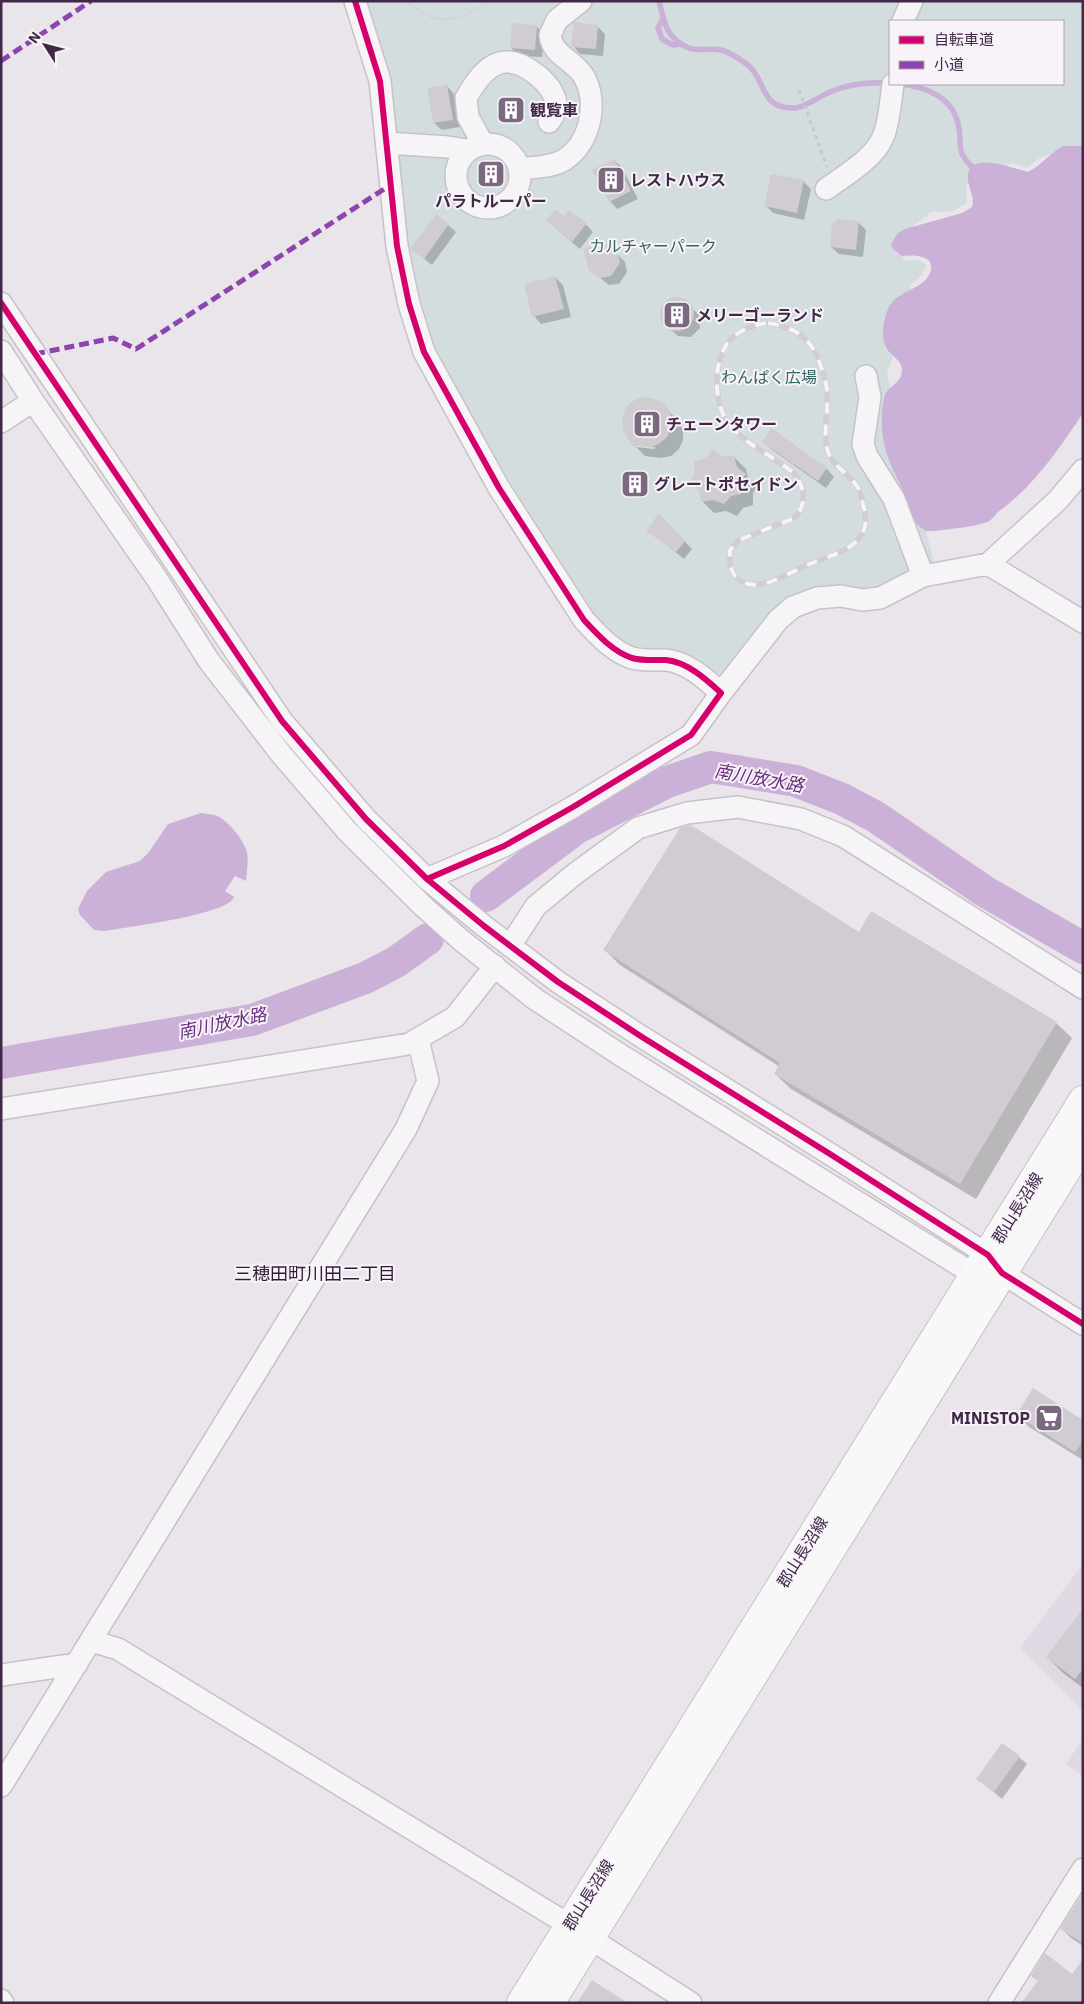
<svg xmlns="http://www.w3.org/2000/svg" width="1084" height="2004" font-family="'IBM Plex Sans','Noto Sans JP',sans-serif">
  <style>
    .built { fill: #e0d8e2 }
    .green { fill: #d4ddde; fill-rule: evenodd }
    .water { fill: #cbb0d7 }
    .shadow { fill: #0003; fill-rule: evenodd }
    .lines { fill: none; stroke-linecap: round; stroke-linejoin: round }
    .stream { stroke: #cbb0d7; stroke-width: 5.5 }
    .river { stroke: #cbb0d7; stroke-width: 32 }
    .building { fill: #d1ccd2 }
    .minor-casing { stroke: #c6c2c8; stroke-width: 24 }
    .major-casing { stroke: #c6c1c8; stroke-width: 30 }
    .path { stroke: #cbc5cd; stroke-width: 3; stroke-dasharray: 4 4; stroke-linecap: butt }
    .minor { stroke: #f6f4f7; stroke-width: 21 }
    .major { stroke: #f8f8f8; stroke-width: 28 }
    .tram { stroke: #d1cdd2; stroke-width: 1 }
    .rail-casing { stroke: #d1cdd2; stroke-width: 5.5 }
    .rail { stroke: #f7f3f9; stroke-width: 4; stroke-dasharray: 11; stroke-linecap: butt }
    .quiet { stroke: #8e44ad; stroke-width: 5; stroke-dasharray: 10 5; stroke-linecap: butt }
    .cycleway-casing { stroke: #f7f3f9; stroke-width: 9 }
    .cycleway { stroke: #d6006c; stroke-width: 6 }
    .labels { text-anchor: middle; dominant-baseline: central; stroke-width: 4; stroke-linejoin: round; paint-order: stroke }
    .poi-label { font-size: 16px; font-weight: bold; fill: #402846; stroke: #f7f3f9; text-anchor: start }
    .park-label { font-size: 16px; fill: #346462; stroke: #f7f3f9 }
    .street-label { font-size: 16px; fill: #402846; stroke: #f7f3f9 }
    .water-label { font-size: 18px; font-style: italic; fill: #672e7f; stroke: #f7f3f9 }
    .neighbourhood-label { font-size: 18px; fill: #321b37; stroke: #f7f3f9 }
  </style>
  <rect width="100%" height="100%" fill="#e9e5ea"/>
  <path class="built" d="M1083 1564V1711L1020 1648Z
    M1083 1739V1776L1066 1764Z"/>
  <path class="green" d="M362 1H1083V153L1069 150 1041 157 1028 167 1020 166 1013 163 987 170 966 186 967 203 953 211 931 212 898 238 904 261 919 260 926 264C925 274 918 280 910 285L913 297 887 374 934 563 889 587 830 589 722 679 645 656 608 639 453 398 412 294ZM890 21H1063V84H890Z"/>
  <path class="water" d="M1063 146H1083V413C1059 449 1034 486 998 512 995 515 991 521 987 522 974 527 949 529 934 531H926C923 529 919 527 917 524 912 517 910 507 907 499 899 481 888 463 884 443 881 428 881 412 884 398 886 386 901 385 902 371 903 360 890 356 886 347 880 337 884 317 889 307 897 290 926 290 931 270 934 254 911 255 902 256L893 249 891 244 898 233 905 229 962 213 972 207C975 197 969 190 968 180 965 148 1014 169 1028 172 1042 165 1050 153 1063 146Z
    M201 813C206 814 212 814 217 816 228 821 241 837 246 849 249 859 247 871 246 881L235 876 225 891 234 897C228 915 126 927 105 931L94 930 80 915 78 909 87 891 106 872 140 861 149 852 168 824Z"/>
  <path class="shadow" d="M536 26 544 34 542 57 519 56 511 48Z
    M597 26 605 34 603 56 580 54 573 46Z
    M447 86 454 94 460 127 442 130 434 123Z
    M614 160 622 168 638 199 617 209 610 201Z
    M489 166H494L503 177 502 182 496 186 492 185 483 175 484 169Z
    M803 181 811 189 804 220 773 213 765 205Z
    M564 217 586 224 593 232 580 249 555 228Z
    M858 222 866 230 863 257 839 254 831 247Z
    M448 225 456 232 432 265 412 249Z
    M617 254 625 262 627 272 619 284 609 285 590 270Z
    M555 277 563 285 571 317 541 324 534 316Z
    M674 298H680L686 302 699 315 700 328 691 337 678 336 665 324 661 318 663 305 668 301Z
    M660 402 679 422 683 430V440L679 449 671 456 661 458 645 456 633 444ZM636 444 655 447V449L636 447Z
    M771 430 827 469 834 477 826 488 771 449 763 441Z
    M721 457H734L746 469 748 477 757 487 753 493V505L743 508 737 516 726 511 714 513 702 501 701 492 690 482Z
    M660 515 692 549 684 559 648 530Z
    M859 933 1056 1023 1072 1038 976 1199 791 1089 775 1074 780 1067 620 965 604 949Z
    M1017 1415 1083 1421V1460L1029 1427Z
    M1083 1611V1688L1063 1673 1047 1657Z
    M1019 1757 1027 1764 1002 1799 978 1779Z
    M1083 1895V1946L1071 1938 1062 1929Z"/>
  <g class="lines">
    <path class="stream" d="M659 1C664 19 664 32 681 44 696 54 707 47 721 50 730 52 741 60 748 65 767 81 759 109 795 108 806 107 820 96 830 92 848 84 870 82 890 83
      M662 20 658 28 662 39 673 45 681 44
      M898 84C926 86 954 97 959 128 962 149 956 150 972 167"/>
    <path class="river" d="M486 896 577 828 667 782 711 767 796 781 842 799 876 817 984 891 1083 948
      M1 1063 252 1020 365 978 396 962 428 939"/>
  </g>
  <path class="building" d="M574 22 598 25 596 49 571 47Z
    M512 23 537 25 535 50 510 48Z
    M447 85 453 120 433 123 427 88Z
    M614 159 631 191 609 202 592 170Z
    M482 173a9 9 0 1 1 18 0a9 9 0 1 1-18 0Z
    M771 174 804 180 797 213 764 206Z
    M555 209 564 216 568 210 587 223 572 242 546 221Z
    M436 214 449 224 424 259 410 249Z
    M838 219 859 221 856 250 830 247 832 224Z
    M606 245 618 253 620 263 611 276 600 278 589 271 583 248Z
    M555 276 564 309 532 317 524 284Z
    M660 314a17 17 0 1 1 34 0a17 17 0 1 1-34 0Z
    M645 397 661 401 668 408 672 418 671 428 667 437 659 444 649 447 632 445 623 430 622 420 625 409 630 403 637 399Z
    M771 428 827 468 818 481 762 442Z
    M713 449 722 456H734L737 467 746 474 741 481V494L731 496 724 504 713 500 701 502 699 490 689 482 695 473 694 461 706 458Z
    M659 513 685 541 676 552 646 531Z
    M691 825 859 932 871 911 1057 1022 960 1184 774 1074 780 1063 603 950 680 828Z
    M1033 1388 1083 1420V1440L1075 1452 1016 1415Z
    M1083 1609V1669L1075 1679 1046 1657Z
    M1002 1743 1020 1756 994 1792 976 1779Z
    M1083 1893V1943L1060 1929Z
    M1045 1953 1072 1974 1083 1959V2003H1021L1038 1981 1031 1976Z
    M592 1980 628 2003H577Z"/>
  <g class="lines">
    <defs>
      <path id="minor" d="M355 1 380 81 397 246 409 304 424 352 499 488 584 620C598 635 612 651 632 658 643 661 654 660 666 660 687 662 706 679 721 693L691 735 573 807 504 846 427 879
        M903 21 912 1
        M387 143 448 147 467 150
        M456 176a32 32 0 1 1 64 0a32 32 0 1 1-64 0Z
        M483 144 468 117 466 98C474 84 487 63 505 62 524 60 555 85 556 104 557 111 553 116 549 122
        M519 169C533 167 551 168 564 160 591 143 599 101 583 75 573 60 552 55 550 35L557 20 581 1
        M826 189C844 176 875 158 883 137 889 124 891 98 893 84
        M1 303 282 721 366 819 427 879 484 926 558 982 642 1037 830 1154 988 1255 1002 1273 1083 1324
        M1 351 33 401 157 579 209 661 281 754 348 832 424 907 461 940 535 999 619 1054 975 1275 989 1274
        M866 376 870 397 863 444 867 456 894 499 923 576
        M1 422 33 401
        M988 564 1083 622
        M721 693 778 620 793 607 817 598 841 596 862 600 880 598 923 576 988 564 1058 500 1083 470
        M510 946 536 906 576 873 638 828 687 813 738 807 801 819 843 836 1083 988
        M1 1109 409 1044 455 1017 495 966
        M92 1641 118 1649 569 1925 691 2003
        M1 1675 77 1664
        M1 1786 406 1129 428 1081 418 1039
        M1 2000 3 2003
        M999 2003 1083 1869"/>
      <path id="major" d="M521 2003 1083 1100
        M550 2003 1083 1144"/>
    </defs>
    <use href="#minor" class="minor-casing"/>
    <use href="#major" class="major-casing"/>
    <path class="path" d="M799 90 827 167"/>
    <use href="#minor" class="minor"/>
    <use href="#major" class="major"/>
    <path class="tram" d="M407 1C437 29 457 22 488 1"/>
    <defs>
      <path id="rail" d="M768 323C801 328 814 342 823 373 824 378 827 385 827 391 829 411 822 431 828 452 832 465 849 474 857 486 861 492 862 501 864 508 866 517 867 525 862 534 852 552 825 557 807 565 788 573 756 596 737 578 729 570 729 560 730 550L739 540 795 518C807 503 805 489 795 474 777 459 750 446 735 431 722 418 718 404 717 386 716 350 730 328 768 323Z"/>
    </defs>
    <use href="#rail" class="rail-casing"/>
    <use href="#rail" class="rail"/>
    <path class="quiet" d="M1 61 91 1
      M35 354 113 338 136 349 392 184"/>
    <defs>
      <path id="cycleway" d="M355 1 380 81 397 246 409 304 424 352 499 488 584 620C598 635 612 651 632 658 643 661 654 660 666 660 687 662 706 679 721 693L691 735 573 807 504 846 427 879
        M1 303 282 721 366 819 427 879 484 926 558 982 642 1037 830 1154 988 1255 1002 1273 1083 1324"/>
    </defs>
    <use href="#cycleway" class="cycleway-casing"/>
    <use href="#cycleway" class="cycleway"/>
  </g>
  <defs>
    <symbol id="building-square" viewBox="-11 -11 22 22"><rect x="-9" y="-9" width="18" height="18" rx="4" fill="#7b6a7f" stroke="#f7f3f9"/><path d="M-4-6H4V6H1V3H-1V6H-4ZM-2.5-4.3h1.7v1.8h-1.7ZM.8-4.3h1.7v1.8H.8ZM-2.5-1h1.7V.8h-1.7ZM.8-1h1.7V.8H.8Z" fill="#fff"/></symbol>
    <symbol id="supermarket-square" viewBox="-11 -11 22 22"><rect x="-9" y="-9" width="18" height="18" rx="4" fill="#7b6a7f" stroke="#f7f3f9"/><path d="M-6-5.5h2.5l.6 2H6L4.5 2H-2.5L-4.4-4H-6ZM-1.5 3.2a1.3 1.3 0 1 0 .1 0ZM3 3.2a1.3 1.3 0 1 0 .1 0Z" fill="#fff"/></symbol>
  </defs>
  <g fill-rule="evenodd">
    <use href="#building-square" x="495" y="94" width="32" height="32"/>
    <use href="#building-square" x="475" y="158" width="32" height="32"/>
    <use href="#building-square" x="595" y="164" width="32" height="32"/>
    <use href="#building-square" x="661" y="299" width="32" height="32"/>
    <use href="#building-square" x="631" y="408" width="32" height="32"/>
    <use href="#building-square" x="619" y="468" width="32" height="32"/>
    <use href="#supermarket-square" x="1033" y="1402" width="32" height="32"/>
  </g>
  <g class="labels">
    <g class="poi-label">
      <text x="530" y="110">観覧車</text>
      <text x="630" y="180">レストハウス</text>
      <text x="491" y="201" text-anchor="middle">パラトルーパー</text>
      <text x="696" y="315">メリーゴーランド</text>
      <text x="666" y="424">チェーンタワー</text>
      <text x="654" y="484">グレートポセイドン</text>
      <text x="1030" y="1418" text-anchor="end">MINISTOP</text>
    </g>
    <g class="park-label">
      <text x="653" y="246">カルチャーパーク</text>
      <text x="769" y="377">わんぱく広場</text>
    </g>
    <g class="street-label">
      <text transform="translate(1017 1208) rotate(-58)">郡山長沼線</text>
      <text transform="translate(802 1552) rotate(-58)">郡山長沼線</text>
      <text transform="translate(588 1895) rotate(-58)">郡山長沼線</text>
    </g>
    <g class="water-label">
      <text transform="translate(759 778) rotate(10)">南川放水路</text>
      <text transform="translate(222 1023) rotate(-12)">南川放水路</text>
    </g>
    <g class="neighbourhood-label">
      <text x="315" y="1273">三穂田町川田二丁目</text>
    </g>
  </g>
  <rect width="1084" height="2004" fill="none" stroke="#402846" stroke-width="5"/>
  <rect x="889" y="20" width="175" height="65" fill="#f7f3f9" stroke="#aea2b1"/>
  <rect x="899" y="36" width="25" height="8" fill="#d6006c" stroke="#aea2b1"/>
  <text x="934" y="45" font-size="15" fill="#402846">自転車道</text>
  <rect x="899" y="61" width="25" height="8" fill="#8e44ad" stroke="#aea2b1"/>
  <text x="934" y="70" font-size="15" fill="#402846">小道</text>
  <g transform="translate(45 45) rotate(306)" stroke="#f7f3f9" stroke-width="4" paint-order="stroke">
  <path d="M0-4L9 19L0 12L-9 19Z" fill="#402846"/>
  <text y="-8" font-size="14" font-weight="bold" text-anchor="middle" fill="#402846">N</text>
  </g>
</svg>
